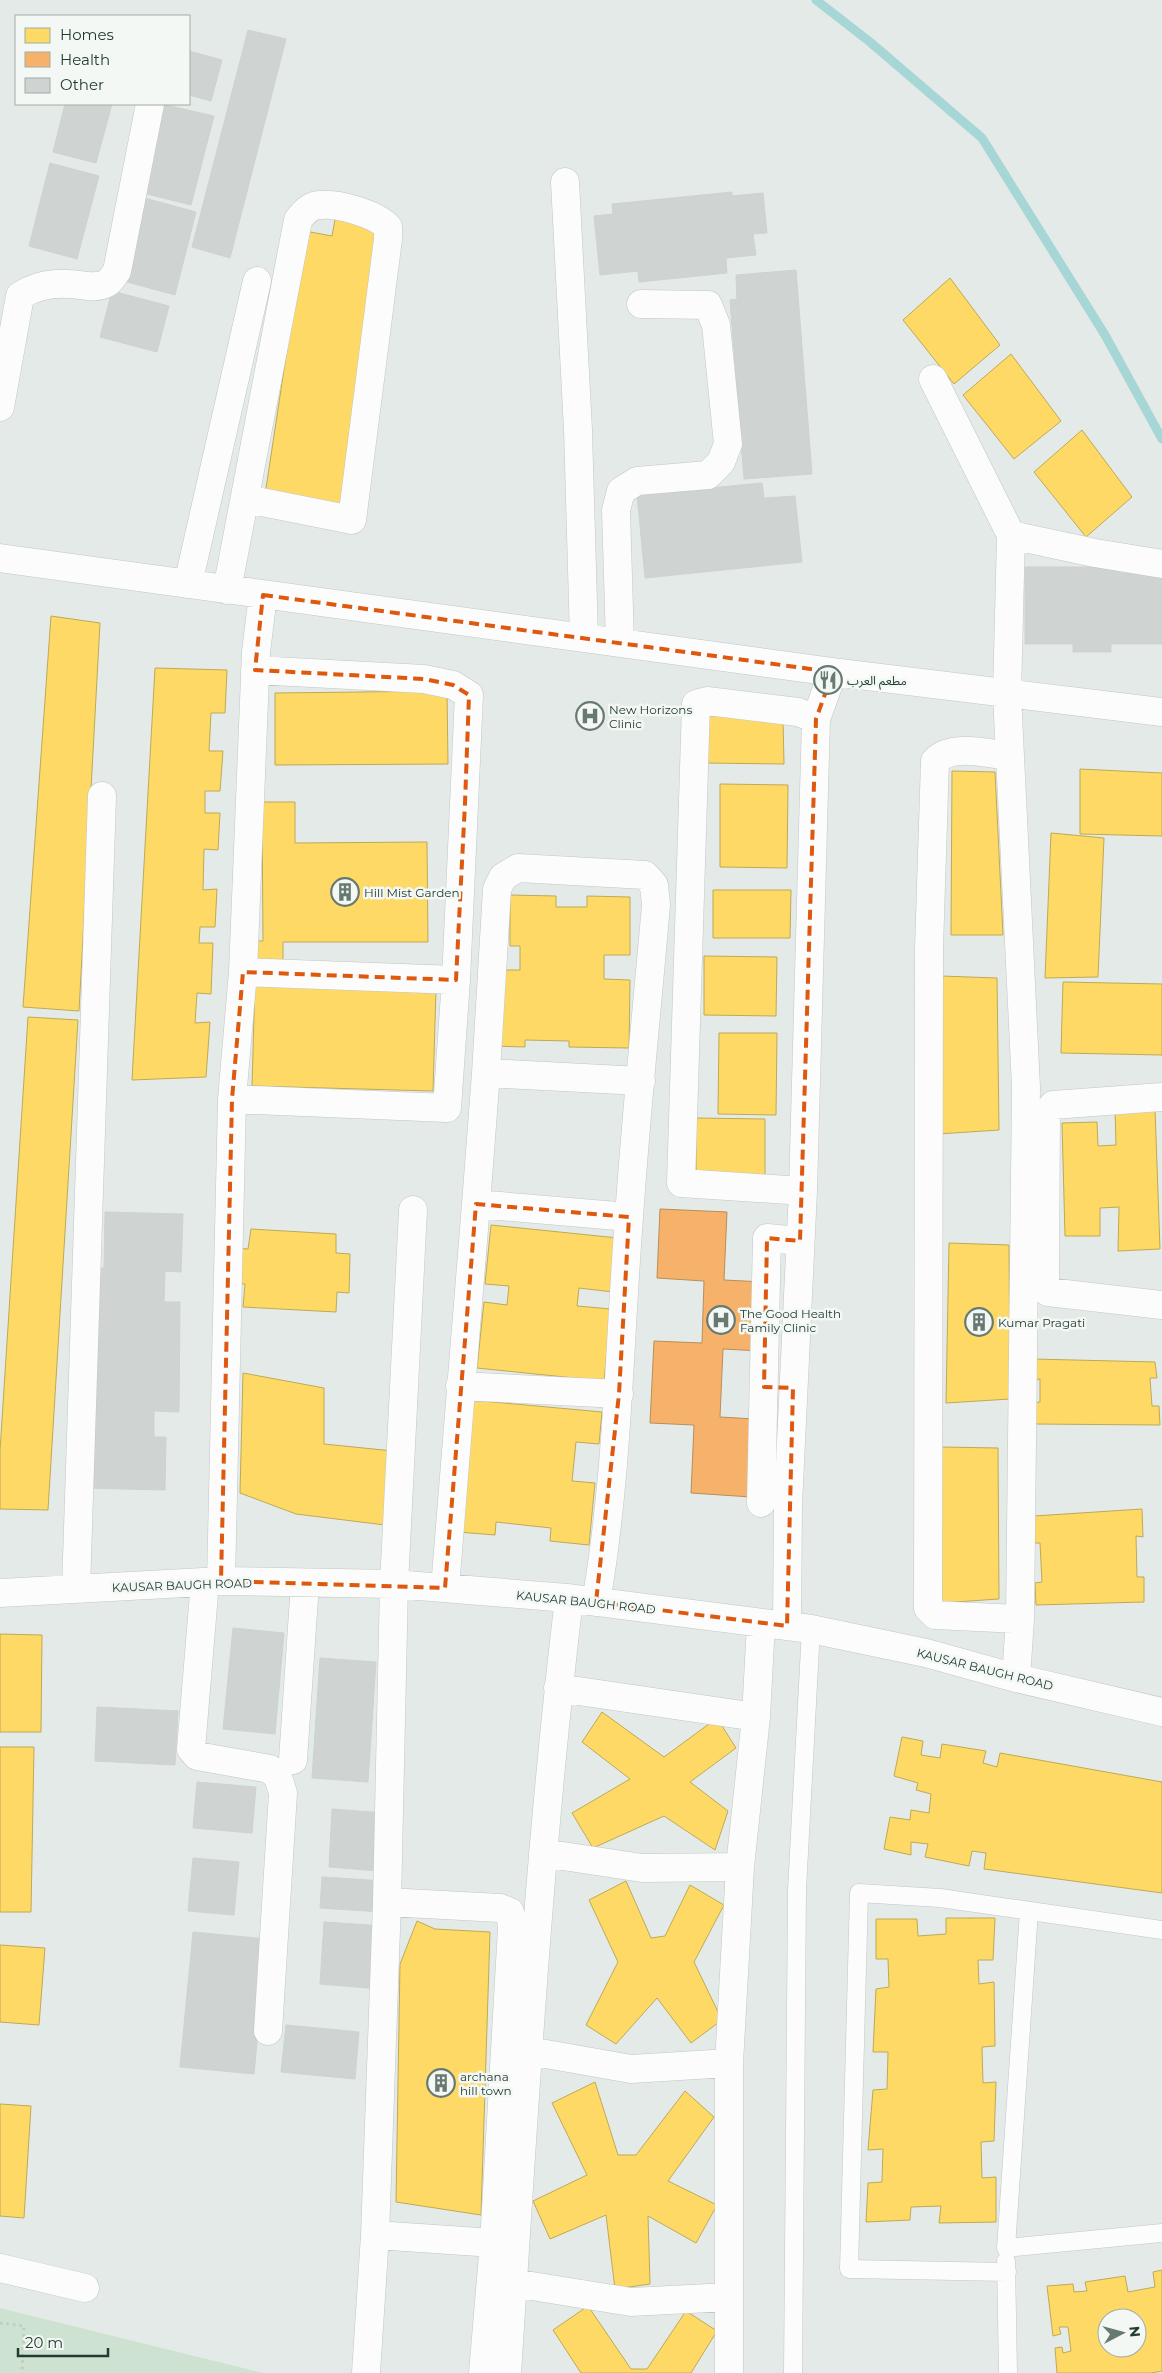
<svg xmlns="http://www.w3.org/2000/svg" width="1162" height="2373" font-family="Montserrat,'Noto Sans Arabic',sans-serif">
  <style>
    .green { fill: #cee2d2 }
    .homes { fill: #ffd966; stroke: #bdaa56; fill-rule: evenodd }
    .health { fill: #f6b26b; stroke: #b78f5a }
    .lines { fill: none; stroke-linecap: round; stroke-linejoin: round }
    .stream { stroke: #a7d6d6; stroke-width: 9 }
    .building { fill: #cfd3d1; stroke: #cdd3d0 }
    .service-casing { stroke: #c1c7c4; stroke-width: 19 }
    .minor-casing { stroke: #c1c7c4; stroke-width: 29 }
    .path { stroke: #c1cac5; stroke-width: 3; stroke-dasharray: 2.5 4; stroke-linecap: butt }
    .service { stroke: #fbfcfb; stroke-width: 18 }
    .minor { stroke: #fbfcfb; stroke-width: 28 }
    .marked { fill: none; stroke: #de580e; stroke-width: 4; stroke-dasharray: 10 6; stroke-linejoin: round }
    .labels { text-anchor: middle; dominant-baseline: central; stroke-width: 5; stroke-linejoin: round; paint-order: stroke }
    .poi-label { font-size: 12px; fill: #233c32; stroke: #f3f8f5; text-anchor: start }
    .street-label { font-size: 12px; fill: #233c32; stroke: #f3f8f5 }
  </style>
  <rect width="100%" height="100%" fill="#e4eae7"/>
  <path class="green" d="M0 2308 263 2373H0Z"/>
  <path class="homes" d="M336 214 378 224 343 508 265 495 305 231 332 236Z
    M950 278 1000 345 954 384 903 320Z
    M1011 354 1061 421 1014 459 963 395Z
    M1082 430 1132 497 1086 537 1034 472Z
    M51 616 100 623 79 1011 23 1007Z
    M155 668 227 670 225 713H211L209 751H223L220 791H205V813H220L218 850 204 849 203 890 217 889 215 927H200L199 943H213L211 994 197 993 195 1023 210 1022 206 1077 132 1080Z
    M447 691 448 764 275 765V693Z
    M705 710 783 719 784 764 704 763Z
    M1080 769 1162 773V836L1080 834Z
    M952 771 995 772 1003 935H951Z
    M720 784 788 785 787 868 720 867Z
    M262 802H295V843L427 842 428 942H283V964L248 963 249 941H263Z
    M1051 833 1104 838 1098 977 1045 978Z
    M713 890H791L790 938H713Z
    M510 895 556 896V907H587V896L630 897V955H604V979L630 980 629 1048 569 1047V1041L525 1040V1047L493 1046 494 970H520V946H510Z
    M704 956 777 957 776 1016 704 1015Z
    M941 976 997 978 999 1130 938 1134Z
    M1063 982 1162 984V1055L1061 1053Z
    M255 983 436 989 433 1091 252 1086Z
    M28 1017 78 1020 48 1510 0 1509V1451Z
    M719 1033H777L776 1115 718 1114Z
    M1155 1109 1160 1249 1118 1251 1119 1207 1100 1208V1236H1065L1062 1123 1097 1122 1098 1146 1116 1145 1115 1110Z
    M696 1118 765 1119V1175H696Z
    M491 1225 618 1238 613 1292 579 1288 577 1306 611 1309 604 1381 477 1368 484 1302 507 1305 509 1286 485 1284Z
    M251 1229 336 1234V1253L350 1254 349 1293 337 1292 336 1312 243 1307 245 1284H233L235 1248 248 1249Z
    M949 1243 1009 1245 1010 1399 946 1403Z
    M1033 1359 1155 1362 1157 1378H1150L1152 1406H1159L1160 1425 1034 1424 1032 1403 1040 1402V1379L1033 1380Z
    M243 1373 324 1388V1444L393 1451V1526L296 1514 240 1493Z
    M471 1400 602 1412 599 1444 576 1442 572 1481 595 1483 589 1545 550 1541 551 1528 496 1522 495 1535 458 1532Z
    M941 1447 998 1448 999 1599 940 1603Z
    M1142 1509 1143 1537 1136 1536 1137 1577H1144V1602L1036 1605 1035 1583 1042 1582 1040 1543H1034V1516Z
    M0 1634 42 1635 41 1732H0Z
    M602 1712 664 1757 717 1718 736 1748 690 1782 728 1811 715 1850 664 1816 593 1848 572 1813 630 1779 582 1742Z
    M902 1737 923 1741 921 1755 940 1758 942 1744 986 1751 983 1763 997 1767 1000 1753 1162 1782V1893L984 1869 986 1853 972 1851 969 1866 925 1857 928 1844 911 1842V1855L884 1849 890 1817 910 1820 911 1810 929 1813 931 1794 916 1790 918 1783 894 1776Z
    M0 1747H34L31 1912H0Z
    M626 1881 651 1938 665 1936 690 1885 724 1905 694 1962 722 2020 691 2043 657 1998 616 2044 586 2025 618 1962 589 1900Z
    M946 1918H995L993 1960H978L979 1984 994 1982 995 2046 982 2047 983 2083 996 2082 994 2141 981 2142 982 2178 996 2177V2222L939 2223 941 2206 911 2207 910 2220 866 2222 868 2183 882 2182 883 2149 868 2150 873 2090 887 2089 888 2052H873L876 1989 889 1987 888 1959H876V1919H917L918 1936 946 1934Z
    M417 1921 435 1929 490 1932 481 2215 396 2202 400 1964Z
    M0 1945 45 1948 39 2025 0 2022Z
    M595 2082 618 2155H636L685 2091 714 2117 668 2181 717 2205 696 2243 648 2216 650 2284 615 2289 606 2215 550 2239 533 2201 587 2175 552 2103Z
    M0 2104 31 2106 24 2218 0 2216Z
    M1162 2270V2371L1151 2373H1057L1055 2348 1062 2347 1063 2353 1071 2351 1068 2327H1059L1061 2334 1053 2336 1047 2286 1073 2284 1074 2292 1087 2291 1085 2282 1125 2276 1128 2292 1155 2287 1153 2272ZM1107 2318H1137V2348H1107Z
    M588 2306 631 2369H647L686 2311 717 2331 691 2373H581L553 2330Z"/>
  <path class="health" d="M660 1209 727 1212 724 1280 764 1282 761 1351 723 1349 720 1417 755 1419 751 1497 691 1493 694 1425 650 1423 654 1341 702 1343 704 1281 657 1278Z"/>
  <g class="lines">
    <path class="stream" d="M816 0 870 42 982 138 1105 335 1162 439"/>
  </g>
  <path class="building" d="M248 30 286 39 230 258 192 247Z
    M189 51 222 60 211 101 189 95Z
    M65 104H112L96 163 53 152Z
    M161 104 214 116 191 205 139 192Z
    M50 163 99 176 77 259 29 246Z
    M732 192V196L763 193 767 233 753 234 756 255 726 258 727 273 639 282 638 271 600 275 594 216 613 214 612 204Z
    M141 197 196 212 175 295 120 280Z
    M796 270 812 474 744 479 730 300 737 299 736 275Z
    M112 291 169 306 157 352 100 337Z
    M762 483 764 498 795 496 802 562 645 578 637 495Z
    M1025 567H1121V573H1162V644H1111V652H1073V644H1025Z
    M105 1212 183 1214 181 1272 165 1271 164 1302H180L179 1412 154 1411V1437H166L165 1490 85 1488 89 1268H104Z
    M233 1628 284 1633 275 1734 223 1729Z
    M320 1658 376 1662 368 1782 312 1778Z
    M97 1707 178 1711 175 1765 95 1761Z
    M197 1782 256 1787 252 1833 193 1828Z
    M332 1809 383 1813 379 1871 329 1867Z
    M193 1858 239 1862 234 1915 188 1911Z
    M322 1877 384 1881 382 1912 320 1908Z
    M324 1922 384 1926 380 1989 320 1984Z
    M193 1932 267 1939 254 2074 180 2067Z
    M286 2025 359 2032 355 2079 281 2072Z"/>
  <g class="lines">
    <defs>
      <path id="service" d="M1029 1911 1006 2248 1162 2233
        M1006 2261 1008 2373
        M1007 2272 849 2269 859 1893 940 1898 1162 1930
        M793 2373 797 1890 811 1629"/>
      <path id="minor" d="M565 182 578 430 584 638
        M933 379 1011 535 1007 694 1026 1087 1020 1619
        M0 407 20 296C35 286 50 283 68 284 81 284 95 290 107 283 111 281 114 275 117 271L150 104
        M1011 535 1095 553 1162 564
        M0 558 833 672 1162 712
        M188 584 257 281
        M227 590 298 220C303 213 311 205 320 205 338 203 376 214 388 227V239L352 520 246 499
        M620 643 616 510 621 491 637 481 708 475 721 462 728 444 716 325 708 305 641 304
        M1010 756C988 754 952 743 935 761L929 948 928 1608 935 1615 1020 1619 1016 1678
        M243 972 456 980
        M486 1073 476 1204 629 1217
        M1162 1097 1053 1105 1046 1114 1045 1282 1048 1292 1162 1305
        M232 1099 447 1108 456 980 469 695 453 685 424 679 255 670
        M803 1191 681 1183 696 704 707 701 798 712 816 719
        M413 1210 394 1584 387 1902 375 2235 494 2243 483 2373
        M460 1386 619 1394
        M761 1503 767 1238 800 1241
        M221 1581 232 1099 243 972 256 652 263 595
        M205 1582 191 1749 197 1756 270 1769 278 1777 283 1793 268 2031
        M445 1588 476 1204
        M76 1589 102 796
        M0 1593 222 1581 394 1584 567 1598 811 1629 926 1653 1016 1678 1162 1712
        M596 1602C618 1475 619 1346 629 1218 636 1113 647 1009 656 905L654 885 645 875 518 868 503 877 497 889 486 1073 641 1081
        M787 1626 788 1505 803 1191 816 719 833 672
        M558 1688 756 1717
        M293 1760 305 1583
        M543 1853 642 1868 740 1867
        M387 1902 500 1908 510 1912 512 1928 494 2243
        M529 2051 631 2069 729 2063
        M0 2268 85 2288
        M513 2283 631 2302 729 2297
        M366 2373 375 2235
        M507 2373C524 2115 538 1856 569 1599
        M729 2373V2063L740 1867 756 1717 761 1623"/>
    </defs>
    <use href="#service" class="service-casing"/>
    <use href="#minor" class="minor-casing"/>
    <path class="path" d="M0 2323 24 2326 22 2373"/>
    <use href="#service" class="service"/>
    <use href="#minor" class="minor"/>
  </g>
  <path class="marked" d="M263 595 833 672 816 719 800 1241 767 1238 764 1387 793 1388 787 1626 596 1602 619 1394 629 1217 476 1204 445 1588 221 1581 232 1099 243 972 456 980 465 803 469 695 453 685 424 679 255 670Z"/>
  <defs>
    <symbol id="restaurant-ring" viewBox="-11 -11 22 22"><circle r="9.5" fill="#f3f8f5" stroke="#677971" stroke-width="1.5"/><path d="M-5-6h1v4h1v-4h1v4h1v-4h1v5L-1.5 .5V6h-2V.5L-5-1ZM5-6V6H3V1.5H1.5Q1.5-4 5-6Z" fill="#677971"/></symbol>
    <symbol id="hospital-ring" viewBox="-11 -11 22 22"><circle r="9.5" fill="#f3f8f5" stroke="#677971" stroke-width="1.5"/><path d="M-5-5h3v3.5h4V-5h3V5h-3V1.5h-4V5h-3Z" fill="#677971"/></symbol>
    <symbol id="building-ring" viewBox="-11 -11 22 22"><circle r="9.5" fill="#f3f8f5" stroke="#677971" stroke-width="1.5"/><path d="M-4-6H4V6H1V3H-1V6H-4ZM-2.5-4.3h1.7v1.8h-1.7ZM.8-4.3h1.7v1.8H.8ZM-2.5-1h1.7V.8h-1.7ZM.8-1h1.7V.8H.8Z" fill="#677971"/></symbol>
  </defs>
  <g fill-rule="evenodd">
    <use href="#restaurant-ring" x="812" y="664" width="32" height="32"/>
    <use href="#hospital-ring" x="574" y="700" width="32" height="32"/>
    <use href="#building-ring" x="329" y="876" width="32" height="32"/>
    <use href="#hospital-ring" x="705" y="1304" width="32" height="32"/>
    <use href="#building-ring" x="963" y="1306" width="32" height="32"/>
    <use href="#building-ring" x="425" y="2067" width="32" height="32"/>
  </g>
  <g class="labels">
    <g class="poi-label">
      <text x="847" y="680">مطعم العرب</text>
      <text x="609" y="709">New Horizons<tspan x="609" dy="14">Clinic</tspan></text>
      <text x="364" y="892">Hill Mist Garden</text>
      <text x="740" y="1313">The Good Health<tspan x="740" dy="14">Family Clinic</tspan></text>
      <text x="998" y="1322">Kumar Pragati</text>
      <text x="460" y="2076">archana<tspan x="460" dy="14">hill town</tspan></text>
    </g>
    <g class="street-label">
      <text transform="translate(182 1585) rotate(-2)">KAUSAR BAUGH ROAD</text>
      <text transform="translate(586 1602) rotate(6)">KAUSAR BAUGH ROAD</text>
      <text transform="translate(985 1669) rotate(14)">KAUSAR BAUGH ROAD</text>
    </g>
  </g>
  <rect x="15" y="15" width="175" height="90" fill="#f3f8f5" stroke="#a0ada7"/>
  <rect x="25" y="28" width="25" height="15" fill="#ffd966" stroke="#a0ada7"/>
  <text x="60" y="40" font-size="15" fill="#233c32">Homes</text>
  <rect x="25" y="52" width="25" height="15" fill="#f6b26b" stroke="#a0ada7"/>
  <text x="60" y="65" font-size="15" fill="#233c32">Health</text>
  <rect x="25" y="78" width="25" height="15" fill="#cfd3d1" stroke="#a0ada7"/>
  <text x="60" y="90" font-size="15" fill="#233c32">Other</text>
  <g transform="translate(1122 2333) rotate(84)"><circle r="24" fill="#f3f8f5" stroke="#a0ada7"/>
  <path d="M0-4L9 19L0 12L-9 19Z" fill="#677971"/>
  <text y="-8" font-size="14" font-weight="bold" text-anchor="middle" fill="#233c32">N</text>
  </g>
  <path d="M18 2348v8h90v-8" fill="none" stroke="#233c32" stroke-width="2.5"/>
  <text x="25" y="2348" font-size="15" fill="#233c32" stroke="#f3f8f5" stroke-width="4" paint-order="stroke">20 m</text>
</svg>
